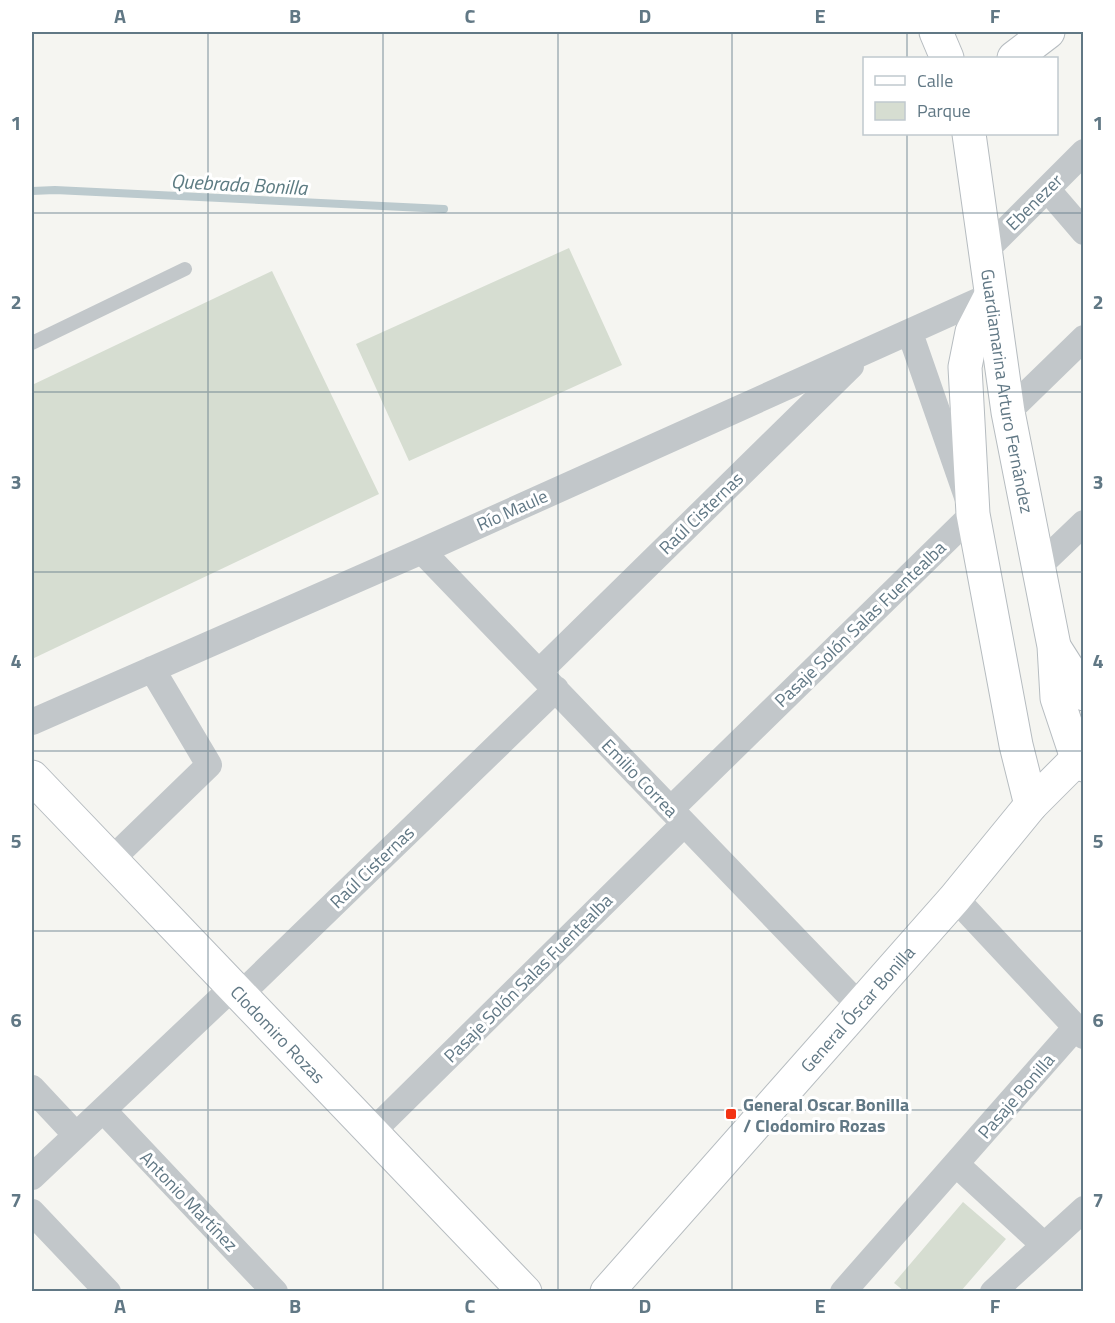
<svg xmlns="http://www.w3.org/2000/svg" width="1115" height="1323" font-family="'Titillium Web',sans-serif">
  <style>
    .green { fill: #d6ddd1 }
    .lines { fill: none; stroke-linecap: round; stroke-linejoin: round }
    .stream { stroke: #bccace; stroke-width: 8 }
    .secondary-casing { stroke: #b6bcc0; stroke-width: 35 }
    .lane { stroke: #c2c7ca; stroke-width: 14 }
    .street { stroke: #c2c7ca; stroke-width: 26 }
    .secondary { stroke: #fff; stroke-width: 33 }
    .grid { fill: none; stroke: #617885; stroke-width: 1.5; stroke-opacity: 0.55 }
    .poi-dot { fill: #f33313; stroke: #fff; stroke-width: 2 }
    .labels { text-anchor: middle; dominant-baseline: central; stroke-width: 6; stroke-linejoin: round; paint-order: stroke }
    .street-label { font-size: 18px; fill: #617885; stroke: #fff }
    .poi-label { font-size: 18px; font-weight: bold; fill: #617885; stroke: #fff; text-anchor: start }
    .water-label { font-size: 20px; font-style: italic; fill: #5c7b82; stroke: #fff }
    .neatline { fill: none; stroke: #617885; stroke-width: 2 }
    .grid-label { font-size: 20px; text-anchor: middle; font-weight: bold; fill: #617885 }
  </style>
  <rect width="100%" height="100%" fill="#f5f5f1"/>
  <path class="green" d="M569 248 622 365 409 461 356 344Z
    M272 271 379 494 32 659V385Z
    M963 1202 1006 1239 961 1291H904L894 1283Z"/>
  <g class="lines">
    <path class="stream" d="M32 191 55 190 444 209"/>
    <defs>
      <g id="secondary">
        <path d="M936 32 947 58"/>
        <path d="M1014 58 1048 32"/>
        <path id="s1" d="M969 134 1008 412 1054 646 1057 698 1077 758 1084 765"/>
        <path d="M991 295 972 332 965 367 973 514 1016 745 1031 805"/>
        <path d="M1056 650 1084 694"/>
        <path id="s2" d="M32 777 525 1292"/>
        <path id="s3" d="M607 1292 955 898 1031 805 1084 752"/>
      </g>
    </defs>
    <use href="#secondary" class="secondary-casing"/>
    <path class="lane" d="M32 343 185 269"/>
    <path class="street" d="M1047 189 1084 232
      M985 251 1084 152
      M1008 412 1084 338
      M422 551 859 1005
      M1038 567 1084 523
      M539 672 851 366
      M32 722 422 551 991 295
      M671 809 973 514 910 333
      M111 860 209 765 152 669
      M955 898 1084 1036
      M240 995 556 689
      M32 1088 76 1135
      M103 1110 275 1292
      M372 1132 684 824
      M956 1164 1044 1245
      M32 1177 233 987
      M32 1212 108 1292
      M843 1292 1076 1027
      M993 1292 1084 1209"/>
    <use href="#secondary" class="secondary"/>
  </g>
  <path class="grid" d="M208 32V1292M383 32V1292M558 32V1292M732 32V1292M907 32V58M907 134V1292M32 213H1084M32 392H1084M32 572H1084M32 751H1084M32 931H1084M32 1110H1084"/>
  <rect class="poi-dot" x="725" y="1108" width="12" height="12" rx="3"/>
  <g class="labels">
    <g class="street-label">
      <text transform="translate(1034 202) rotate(-45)">Ebenezer</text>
      <text stroke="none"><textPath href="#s1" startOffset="260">Guardiamarina Arturo Fernández</textPath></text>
      <text transform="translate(512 510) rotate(-24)">Río Maule</text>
      <text transform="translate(701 513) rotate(-44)">Raúl Cisternas</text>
      <text transform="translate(860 624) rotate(-44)">Pasaje Solón Salas Fuentealba</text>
      <text transform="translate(640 778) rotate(46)">Emilio Correa</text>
      <text transform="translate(372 867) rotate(-44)">Raúl Cisternas</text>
      <text transform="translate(528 978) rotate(-45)">Pasaje Solón Salas Fuentealba</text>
      <text stroke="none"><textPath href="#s3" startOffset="378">General Óscar Bonilla</textPath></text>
      <text stroke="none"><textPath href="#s2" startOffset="356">Clodomiro Rozas</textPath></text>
      <text transform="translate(1016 1096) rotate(-49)">Pasaje Bonilla</text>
      <text transform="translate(189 1201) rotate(46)">Antonio Martínez</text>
    </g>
    <g class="poi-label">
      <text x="743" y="1104">General Oscar Bonilla<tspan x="743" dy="21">/ Clodomiro Rozas</tspan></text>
    </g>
    <g class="water-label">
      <text transform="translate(239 184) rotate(3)">Quebrada Bonilla</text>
    </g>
  </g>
  <rect width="1115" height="1323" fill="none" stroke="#ffffff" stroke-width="66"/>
  <rect x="863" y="57" width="195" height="78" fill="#ffffff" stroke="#c0c9ce" stroke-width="1.5"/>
  <rect x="875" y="76" width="30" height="9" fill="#ffffff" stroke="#c0c9ce" stroke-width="1.5"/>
  <text x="917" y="87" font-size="18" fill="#617885">Calle</text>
  <rect x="875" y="102" width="30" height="18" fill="#d6ddd1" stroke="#c0c9ce" stroke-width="1.5"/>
  <text x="917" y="117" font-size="18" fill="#617885">Parque</text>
  <rect x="33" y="33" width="1049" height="1257" class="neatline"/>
  <g class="grid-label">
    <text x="120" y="23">A</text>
    <text x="295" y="23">B</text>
    <text x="470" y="23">C</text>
    <text x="645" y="23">D</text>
    <text x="820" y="23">E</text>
    <text x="995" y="23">F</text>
    <text x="16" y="130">1</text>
    <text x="1098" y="130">1</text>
    <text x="16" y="309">2</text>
    <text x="1098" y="309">2</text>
    <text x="16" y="489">3</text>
    <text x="1098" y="489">3</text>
    <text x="16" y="668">4</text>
    <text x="1098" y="668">4</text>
    <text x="16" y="848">5</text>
    <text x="1098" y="848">5</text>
    <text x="16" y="1027">6</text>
    <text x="1098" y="1027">6</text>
    <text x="16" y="1207">7</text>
    <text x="1098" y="1207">7</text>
    <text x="120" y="1313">A</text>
    <text x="295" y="1313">B</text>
    <text x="470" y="1313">C</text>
    <text x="645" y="1313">D</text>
    <text x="820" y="1313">E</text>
    <text x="995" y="1313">F</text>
  </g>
</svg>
